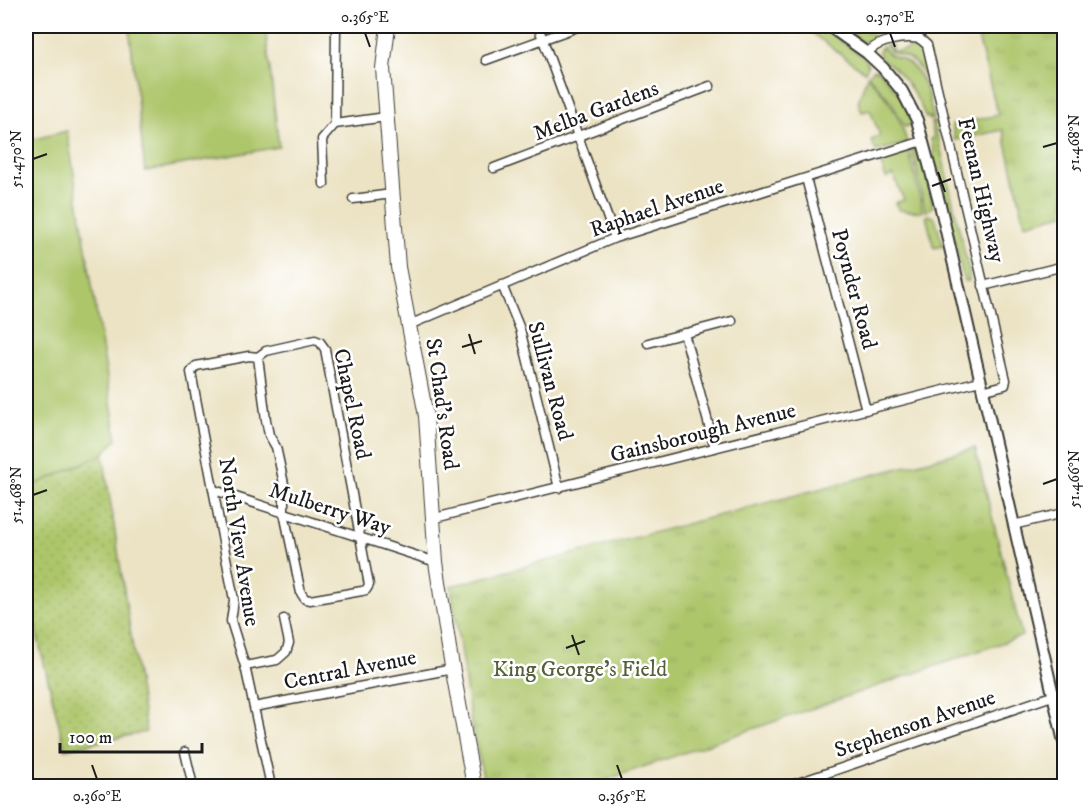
<svg xmlns="http://www.w3.org/2000/svg" width="1090" height="812" font-family="'IM FELL DW Pica',serif">
  <style>
    .grass { fill: #adc66b; stroke: #647144; stroke-width: 1.5 }
    .park { fill: url(#park-tufts); stroke: #647144; stroke-width: 1.5 }
    .garden { fill: url(#garden-dots); stroke: #647144; stroke-width: 1.5 }
    .lines { fill: none; stroke-linecap: round; stroke-linejoin: round }
    .minor-casing { stroke: #3b3a35; stroke-width: 11 }
    .tertiary-casing { stroke: #3b3a35; stroke-width: 14 }
    .primary-casing { stroke: #3b3a35; stroke-width: 16 }
    .minor { stroke: #fff; stroke-width: 8 }
    .tertiary { stroke: #fff; stroke-width: 10 }
    .primary { stroke: #fff; stroke-width: 14 }
    .ticks { fill: none; stroke: #1c1c1c; stroke-width: 2 }
    .labels { text-anchor: middle; dominant-baseline: central; stroke-width: 5; stroke-linejoin: round; paint-order: stroke }
    .street-label { font-size: 22px; fill: #1c1c1c; stroke: #fff }
    .park-label { font-size: 22px; fill: #56603c; stroke: #fff }
    .neatline { fill: none; stroke: #1c1c1c; stroke-width: 2 }
    .ticks-label { font-size: 15px; text-anchor: middle; fill: #1c1c1c }
  </style>
  <defs>
    <pattern id="park-tufts" width="24" height="20" patternUnits="userSpaceOnUse" patternTransform="scale(1.5)"><rect width="24" height="20" fill="#adc66b"/><path d="M3 7l-1-3M5 7V3M7 7l1-3M15 17l-1-3M17 17v-4M19 17l1-3" fill="none" stroke="#94aa5c"/></pattern>
    <pattern id="garden-dots" width="8" height="8" patternUnits="userSpaceOnUse" patternTransform="scale(1.5)"><rect width="8" height="8" fill="#adc66b"/><path d="M2 2h.1M6 6h.1" fill="none" stroke="#94aa5c" stroke-width="1.8" stroke-linecap="round"/></pattern>
  </defs>
  <rect width="100%" height="100%" fill="#fff"/>
  <filter id="ink" filterUnits="userSpaceOnUse"><feTurbulence type="fractalNoise" baseFrequency=".0167" numOctaves="2"/><feDisplacementMap in="SourceGraphic" scale="12" xChannelSelector="R" yChannelSelector="G"/><feConvolveMatrix kernelMatrix="1 2 1 2 8 2 1 2 1" color-interpolation-filters="sRGB"/></filter>
  <filter id="wash" filterUnits="userSpaceOnUse"><feTurbulence type="fractalNoise" baseFrequency=".008" numOctaves="4" result="noise"/><feDisplacementMap in="SourceGraphic" scale="24" xChannelSelector="R" yChannelSelector="G"/><feGaussianBlur stdDeviation="1.35" result="paint"/><feColorMatrix in="noise" values="0 0 0 0 0 0 0 0 0 0 0 0 0 0 0 0 0 1.4 0 .05"/><feComposite in="paint" operator="in"/></filter>
  <g filter="url(#wash)">
    <rect width="100%" height="100%" fill="#ece3c4"/>
    <path class="grass" d="M129 26H265L279 147 145 171Z
      M820 26 866 59 868 66 865 72 811 32 814 27Z
      M856 26H859L880 40 860 42 853 34Z
      M907 41 919 43 924 50 936 96 932 97C928 81 921 65 906 57 898 53 890 54 886 45L891 44 893 52 909 49Z
      M882 46C890 59 893 54 905 61 924 72 930 98 933 118L930 120 929 117 926 118C919 100 908 82 894 68 888 61 880 63 879 52Z
      M874 69 879 70 901 97 913 124 905 127 892 103 868 75Z
      M867 76C886 95 901 117 907 143L876 151 871 140 880 136 870 110 862 112 858 102Z
      M934 121 969 271V281H964L938 168 934 164 932 158 934 152 931 139 934 138 931 123Z
      M67 131 117 439 103 454 26 489V141Z
      M915 147 921 151 933 206 927 211H925L912 148Z
      M909 149 921 203 922 212 899 210 895 203 904 200 893 175 886 178 880 161 882 158Z
      M928 215 935 217 943 246 934 248 926 216Z"/>
    <path class="park" d="M975 26H1064V214L1025 224 1003 130 955 140 952 125 998 115Z
      M975 448 1022 636 588 786H485L471 722 451 586Z"/>
    <path class="garden" d="M103 454 146 732 65 749 26 590V489Z"/>
  </g>
  <g filter="url(#ink)">
    <g class="lines">
      <defs>
        <path id="minor" d="M538 26 615 238
          M867 53C879 40 903 36 920 39L927 45 1006 380 1005 385 982 391
          M486 60 580 26
          M335 124 336 26
          M494 168 710 86
          M806 178 866 410
          M324 184 322 139 335 124 386 117
          M353 199 392 194
          M502 285 520 329 559 488
          M983 286 1064 266
          M409 325 615 238 923 141
          M684 333 715 448
          M315 340 320 342 325 349 369 585 366 590 362 591 310 600 305 599 301 593 284 513V484L278 456 276 447 269 435 266 420 258 357 266 351Z
          M648 343 732 321
          M258 357 249 356 196 366 191 372 234 600 231 621 245 666 271 786
          M214 490 436 562
          M435 518 980 381
          M1013 525 1064 513
          M245 666 277 660 286 652 289 643 284 619
          M254 707 453 669
          M185 752 193 786
          M789 786 1064 692"/>
        <path id="tertiary" d="M829 26 867 53 883 68 902 91 917 120 941 209 1064 742"/>
        <path id="primary" d="M388 26 383 68 398 267 426 416 436 562 450 655 474 786"/>
      </defs>
      <use href="#minor" class="minor-casing"/>
      <use href="#tertiary" class="tertiary-casing"/>
      <use href="#primary" class="primary-casing"/>
      <use href="#minor" class="minor"/>
      <use href="#tertiary" class="tertiary"/>
      <use href="#primary" class="primary"/>
    </g>
  </g>
  <path class="ticks" d="M365 33 370 47M890 33 895 47M1043 147 1057 143M33 159 47 154M938 172 945 192M932 186 951 179M469 334 475 354M462 347 482 341M1043 484 1057 479M33 495 47 490M572 635 579 655M566 648 585 641M92 765 97 779M617 765 622 779"/>
  <g class="labels">
    <g class="street-label">
      <text transform="translate(596 111) rotate(-21)">Melba Gardens</text>
      <text transform="translate(981 190) rotate(77)">Feenan Highway</text>
      <text transform="translate(657 208) rotate(-19)">Raphael Avenue</text>
      <text transform="translate(854 289) rotate(75)">Poynder Road</text>
      <text transform="translate(550 381) rotate(75)">Sullivan Road</text>
      <text transform="translate(352 404) rotate(78)">Chapel Road</text>
      <text transform="translate(442 404) rotate(82)">St Chad's Road</text>
      <text transform="translate(703 433) rotate(-14)">Gainsborough Avenue</text>
      <text transform="translate(330 509) rotate(18)">Mulberry Way</text>
      <text transform="translate(239 542) rotate(81)">North View Avenue</text>
      <text transform="translate(350 670) rotate(-11)">Central Avenue</text>
      <text transform="translate(915 724) rotate(-19)">Stephenson Avenue</text>
    </g>
    <g class="park-label">
      <text x="580" y="669">King George's Field</text>
    </g>
  </g>
  <rect width="1090" height="812" fill="none" stroke="#fff" stroke-width="66"/>
  <path d="M60 743v9h142v-9" fill="none" stroke="#1c1c1c" stroke-width="3"/>
  <text x="69" y="743" font-size="18" fill="#1c1c1c" stroke="#ffffff" stroke-width="4.5" paint-order="stroke">100 m</text>
  <rect x="33" y="33" width="1024" height="746" class="neatline"/>
  <g class="ticks-label">
    <text x="365" y="22">0.365°E</text>
    <text x="890" y="22">0.370°E</text>
    <text transform="translate(1074 143) rotate(-90)" y="5">51.468°N</text>
    <text transform="translate(16 159) rotate(-90)" y="5">51.470°N</text>
    <text transform="translate(1074 479) rotate(-90)" y="5">51.466°N</text>
    <text transform="translate(16 495) rotate(-90)" y="5">51.468°N</text>
    <text x="97" y="801">0.360°E</text>
    <text x="622" y="801">0.365°E</text>
  </g>
</svg>
